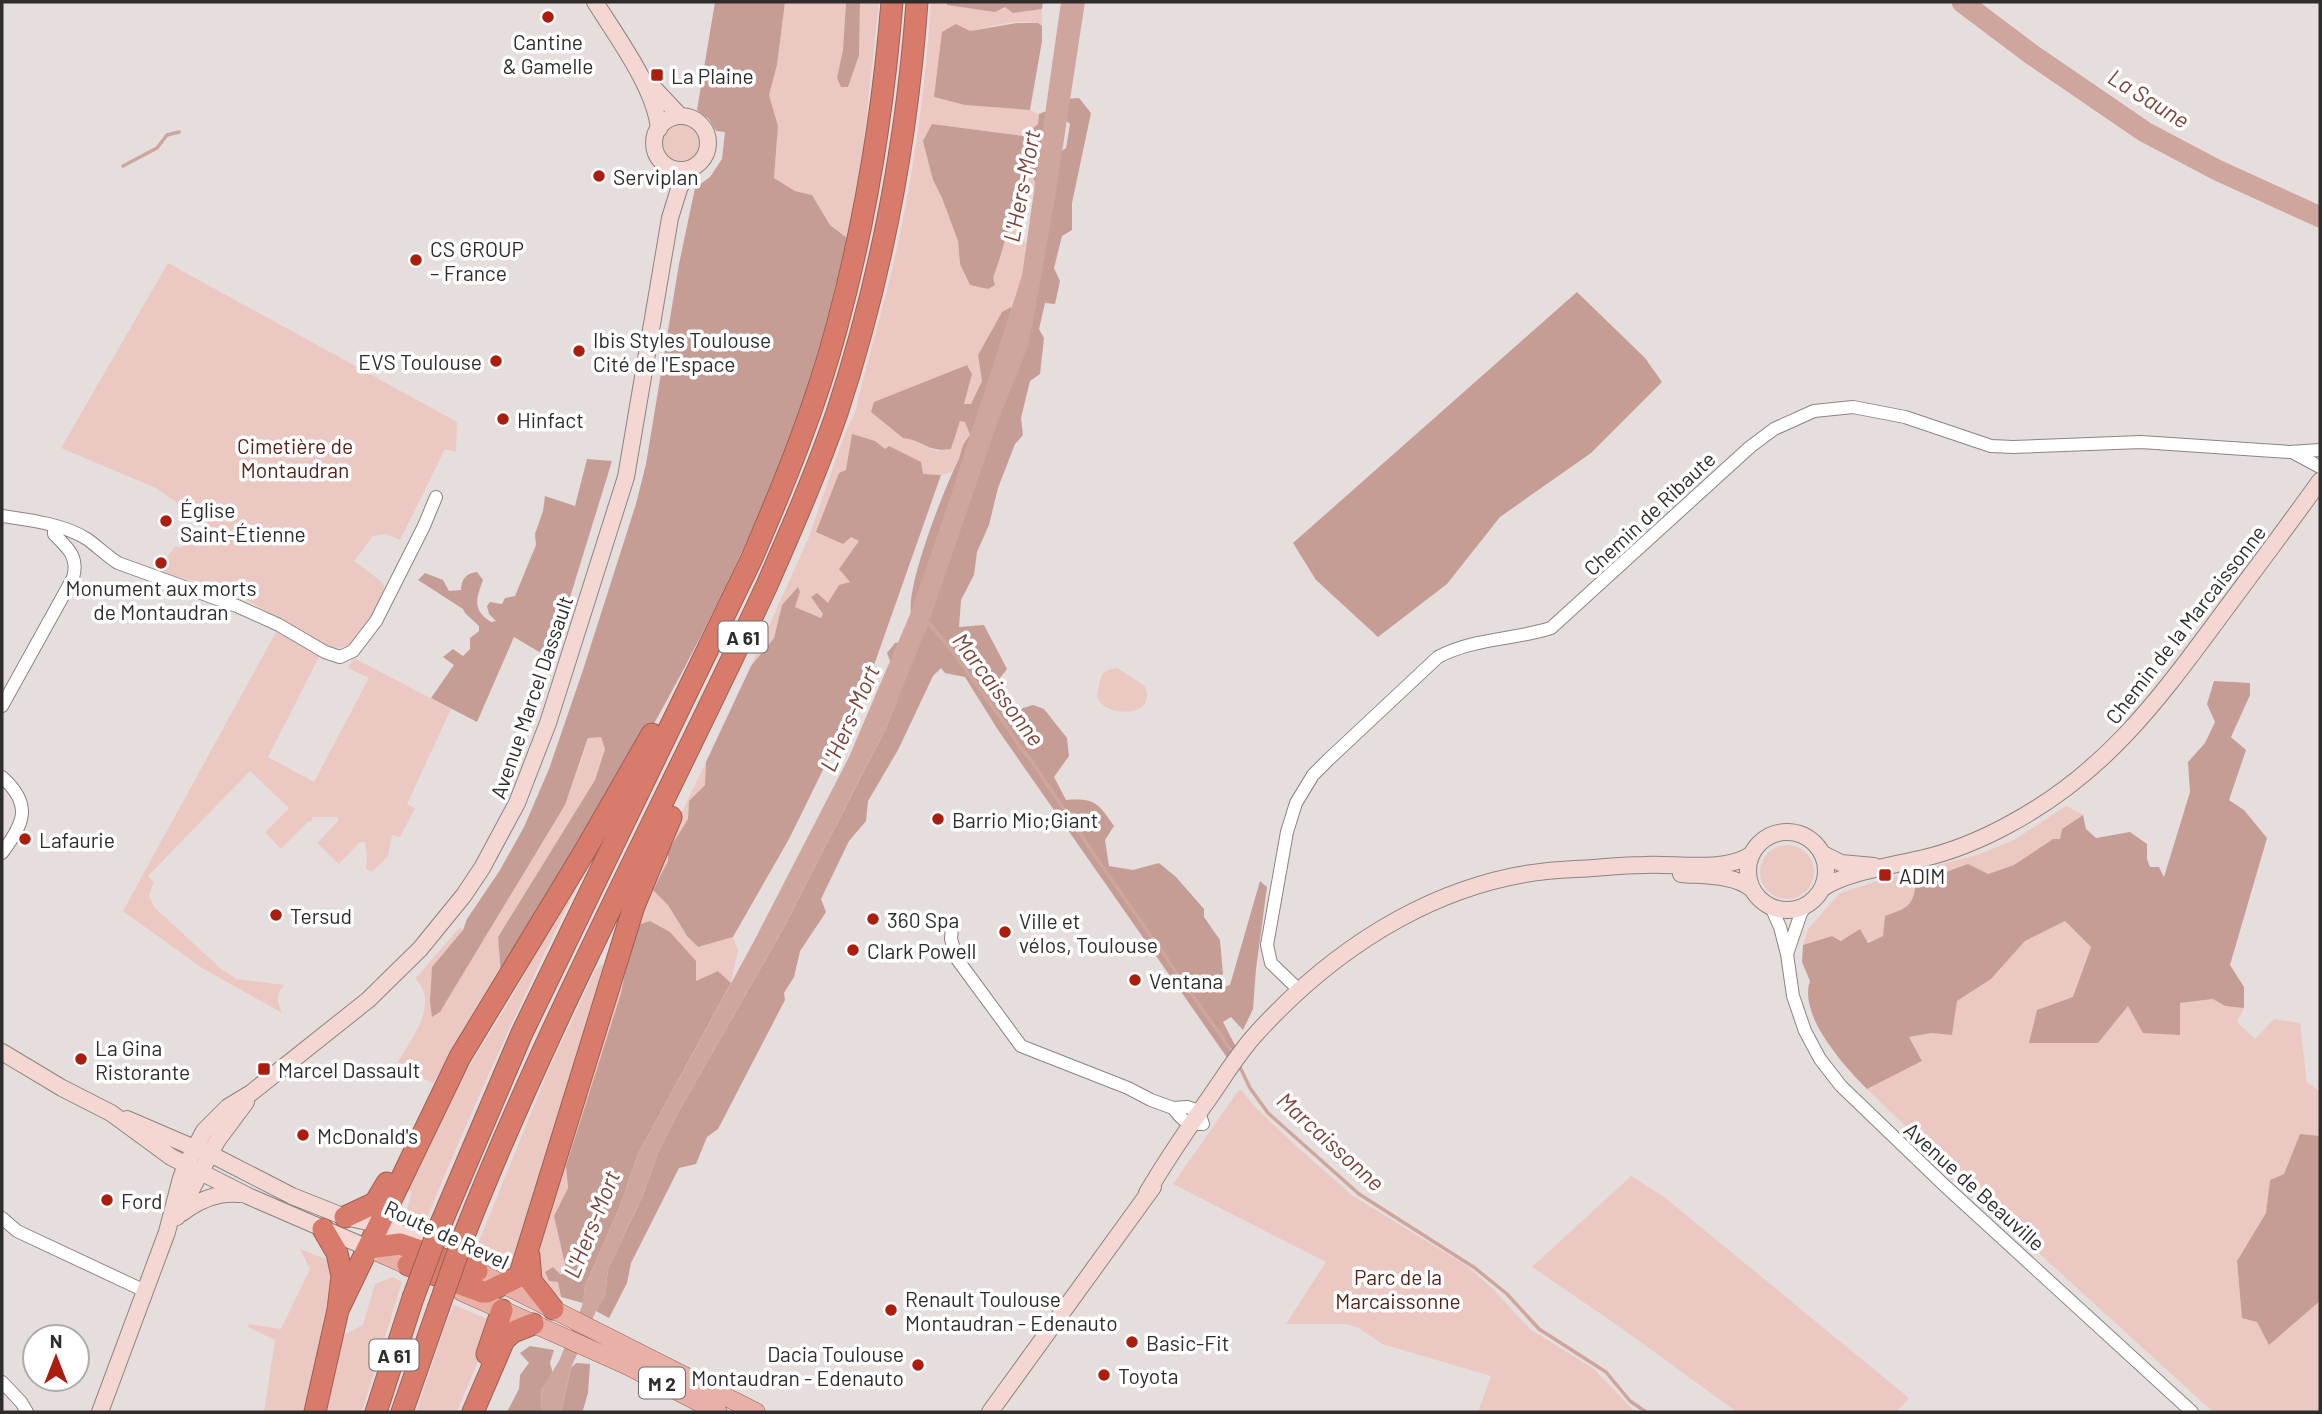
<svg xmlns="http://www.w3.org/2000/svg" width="2322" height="1414" font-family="Barlow,sans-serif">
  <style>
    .green { fill: #ebc9c2 }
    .forest { fill: #c59d95 }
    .water { fill: #cfa69e }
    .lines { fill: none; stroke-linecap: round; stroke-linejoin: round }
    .stream { stroke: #cfa69e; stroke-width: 3.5 }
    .river { stroke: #cfa69e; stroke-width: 21 }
    .street-casing { stroke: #8b8483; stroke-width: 14 }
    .secondary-casing { stroke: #8b8483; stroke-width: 18 }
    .primary-casing { stroke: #9e5f55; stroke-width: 19 }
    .highway-casing { stroke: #9e5f55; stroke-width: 23 }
    .street { stroke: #fff; stroke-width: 12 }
    .secondary { stroke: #f4d7d3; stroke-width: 16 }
    .primary { stroke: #e8b0a6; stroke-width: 18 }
    .highway { stroke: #d97b6b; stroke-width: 21 }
    .highway-bridge-casing { stroke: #9e5f55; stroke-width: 23; stroke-linecap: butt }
    .highway-bridge { stroke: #d97b6b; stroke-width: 21 }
    .poi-dot { fill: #ac1d0d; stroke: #fff; stroke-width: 2.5 }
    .labels { text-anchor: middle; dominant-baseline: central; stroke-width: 7; stroke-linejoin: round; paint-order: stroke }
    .shield { fill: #fff; stroke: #6d6b6b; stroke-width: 2 }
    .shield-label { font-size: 19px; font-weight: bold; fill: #2f2c2c }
    .poi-label { font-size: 21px; fill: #2f2c2c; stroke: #fff; text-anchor: start }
    .park-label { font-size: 21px; fill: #56221a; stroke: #fff }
    .street-label { font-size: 21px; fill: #2f2c2c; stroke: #fff }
    .water-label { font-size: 23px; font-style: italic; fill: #7d443b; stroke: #fff }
  </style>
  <rect width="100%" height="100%" fill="#e5dedd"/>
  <path class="green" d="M785 2H846L843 50 837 78 841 87 859 55 860 2H879L860 177 847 238 830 225 812 195 795 191 774 178 778 126 769 95 777 65Z
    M931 2H947V5L1005 7 1013 12 1042 9V26C1023 16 991 27 970 31L965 105 1030 110 1039 114 1038 124 1024 136 932 124 933 180 942 198 958 241 960 265 993 278C1007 241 1014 203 1026 165L1036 182 1019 230 1026 244 1022 275 1011 307 1002 312 978 355 982 381 971 404H964L972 374 908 438 937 451 951 449 959 421H965L970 435C960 447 960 459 952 472L941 475 922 474 851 537 859 541 851 582 828 604 811 597 824 615 821 618 795 607 800 592 782 605 774 638 751 666 808 539 845 433 855 413C865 368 879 323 890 278 912 188 925 94 931 2Z
    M662 143a21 21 0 1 1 42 0a21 21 0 1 1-42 0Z
    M168 263 457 422 456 452 445 449 400 540 386 534 373 536 354 561 382 582 386 591C372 615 360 655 327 647L235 593 219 587 215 582 209 584 160 573 166 559 175 546 180 548 202 534 209 525 156 488 61 448Z
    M276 632 320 655 268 757 314 782 369 678 348 668 354 658 451 709 407 804 415 808 400 837 392 835 388 856 372 872 366 869 367 856 365 842H360L339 864 317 843 338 821V817H313L311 822 309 821 281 849 265 832 289 808 250 771 148 876 154 882 149 895 154 907 220 968 236 979 284 985C275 996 278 1002 282 1013L202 968 123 911Z
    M1117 668 1145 686C1158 720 1101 717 1097 696 1097 695 1099 685 1099 685 1102 672 1104 670 1117 668Z
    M593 736 601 737 605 749 595 780 498 937 501 976 433 1083 395 1066C408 1044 442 1003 415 979L460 927 463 930 432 967 440 1012 565 805 589 738Z
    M706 762 705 785 689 801 688 819 669 851 668 861 653 890 668 905 687 936 698 947 733 937 738 950 731 983 718 971 696 981 634 926 665 847Z
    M2066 806 2083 815 2062 829 2060 839H2053L2014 865 1914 899 1906 908 1885 916 1884 936C1866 944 1849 945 1832 936L1803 945 1808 929 1840 893 1881 880 1980 854 2014 840Z
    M1760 872a27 27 0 1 1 54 0a27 27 0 1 1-54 0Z
    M578 877 581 879C524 993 472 1109 423 1227L412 1222 407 1210 412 1192 406 1189 449 1099 509 1002Z
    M2065 921 2091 947 2073 998 2037 1010 2030 1043 2128 1005 2180 1035V1003L2214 999 2225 1006 2244 1008 2237 1022 2255 1039 2274 1019 2300 1023 2307 1083 2320 1091V1136L2300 1135 2284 1174 2270 1180 2266 1213 2237 1261 2242 1317 2257 1322 2269 1344 2320 1301V1412H2213L2009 1226 1867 1089 1922 1061 1909 1037 1932 1033 1952 1034 1957 1001 1991 979 2025 941Z
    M602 964 606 970 589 1011 517 1252 511 1261H500L475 1251 549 1069 595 971Z
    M623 974 621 993 566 1166 568 1188 554 1216 566 1269 558 1281 561 1297 547 1289 536 1274 539 1251Z
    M1242 1090 1253 1105 1295 1145 1353 1196 1467 1266 1492 1288 1530 1329 1594 1369 1635 1412H1478L1491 1376 1382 1344 1359 1328 1346 1324H1286L1326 1262 1173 1184 1238 1091Z
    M1631 1176 1663 1196 1909 1398 1896 1412H1737L1617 1325 1532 1267Z
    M300 1249 333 1262 335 1288 306 1412H264L275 1340 248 1327 249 1324 281 1329 310 1269Z
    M392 1277 402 1282 362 1412H323L339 1337 363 1325 375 1284Z
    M454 1305 487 1319 492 1327 457 1412H416L446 1323Z"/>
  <path class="forest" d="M715 2H785L777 65 769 95 778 126 774 178 795 191 812 195 830 225 847 238C834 294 820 351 801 406 731 606 615 798 501 976L498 937 595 780 605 749 601 737 588 738 565 805 440 1012 432 1017 430 1002 432 967 463 930 467 919 500 870 524 827 549 769 583 670 636 504 646 464 679 264 695 188 710 177 722 159 725 132 716 131 709 119 697 110Z
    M846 2H860L859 55 848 87H841L837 78 843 50Z
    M947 2H1043L1042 9 1013 13 1005 7 995 12 947 5Z
    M1017 23H1038L1042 26V41L1030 110 965 105 934 97 942 32 956 24 970 31Z
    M1079 98 1091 113 1072 203V230L1062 236 1054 268 1060 281 1055 304 1045 303 1039 329 1044 338 1040 374 1030 381 1021 418 1023 435 1015 444 998 488 989 525 977 552 974 575 961 600 959 627 984 625 1007 669 1000 678 1007 704 1017 710 1033 705 1044 709 1067 738 1069 756 1054 777 1066 800C1095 798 1098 803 1114 826L1105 840 1109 866 1133 870 1159 863 1176 877 1204 909V917L1220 940 1223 974 1214 982 1217 989 1230 985 1260 881 1267 887 1256 969 1253 1009 1243 1030 1231 1017 1223 1022 1236 1047 1228 1059 998 730 965 677 945 673 941 668 933 676 898 750 868 801 866 821 849 841 821 899 826 912 800 951 794 977 784 993 785 1000 718 1129 707 1137 696 1164 679 1168 631 1263 627 1283 609 1318 596 1311 605 1296 608 1269 643 1195 659 1150 680 1109 783 929 885 730 901 690 887 653 895 643 920 639C917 630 912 621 911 613 907 583 943 492 957 463 963 451 959 448 970 435L965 422 960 421 951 449C928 453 923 440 903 438L871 412 874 402 967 365 972 374 964 404H971L982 381 978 355 1002 312 1011 307C1023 339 994 382 987 414 985 422 986 434 986 442L1015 368 1030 295 1042 256V236L1046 211 1040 190 1026 166C1013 203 1007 241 993 278L995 285 988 289 970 285 960 264 958 241 942 198 933 180 923 141 932 124 1024 136 1038 124 1039 114 1054 108 1053 134 1060 152 1066 148 1070 124 1063 118 1066 99Z
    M1577 292 1645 358 1662 382 1591 453 1500 517 1447 584 1378 637 1316 580 1293 543Z
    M852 434 875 441 885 449 889 446 921 462 923 474 941 475 873 668 789 839 733 937 698 947 687 936 668 905 653 890 668 861V851L688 819 689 801 705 785 706 762 751 666 774 638 782 605 798 587 800 592 795 607 821 618 823 614 811 597 817 593 828 603 839 585 850 582 839 569 859 541 851 537 843 544 816 532 839 473 846 470Z
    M587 459 612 461 551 659 514 637 477 722 431 698 454 665 443 657 453 649 463 656 470 649V638L479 631V626L465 613 463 609 418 580 425 573 443 580 449 591 461 590C461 580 466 573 477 572L483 580C476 599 472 610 491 622L496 621 489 614 487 606 490 602 502 604 505 598 515 596 536 545 535 534 543 511 545 496 575 506Z
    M2214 681 2250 683V695L2231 737 2246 750 2229 800 2244 810 2267 838 2230 965 2244 987V1008L2225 1006 2213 999 2180 1003V1035L2143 1033 2128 1006 2098 1043H2029L2037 1010 2073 997 2091 947 2065 921 2025 941 1991 979 1957 1001 1952 1035 1932 1033 1909 1037 1922 1061 1867 1089C1844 1066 1798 1015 1810 981L1802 962 1803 945 1832 936 1841 941 1860 929 1868 943 1883 936 1885 916C1907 908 1913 907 1916 883L1968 864 1988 874 2014 865 2053 839H2060L2062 829 2083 815 2086 829 2096 838 2130 832 2147 844V859L2150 867H2159L2164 877 2190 792 2188 762 2205 743 2215 722 2207 704Z
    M650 921 670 932 696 961V981L718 971 731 983 638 1154 620 1206 585 1286 583 1303 561 1297 558 1282 549 1281 545 1272 553 1267 561 1275 566 1269 554 1216 568 1188 566 1166 621 993 634 926Z
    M2300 1134 2320 1136V1301L2269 1345 2257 1322 2242 1318 2237 1261 2266 1213 2270 1180 2284 1174Z
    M530 1346 554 1350 550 1363 553 1374 541 1390 542 1412H507L519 1389 520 1375 529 1363 520 1353Z
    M576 1363 590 1364 588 1393 583 1410 582 1412H561L571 1368Z"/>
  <path class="water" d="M1061 2H1085L1055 198 1029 344 998 421 928 625 885 730 783 929 680 1109 659 1150 643 1195 608 1269 605 1297 596 1311 571 1368 561 1412H542L541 1390 559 1361 582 1306 585 1286 620 1206 638 1154 753 943 849 757 911 612 951 495 1022 275Z"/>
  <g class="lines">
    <path class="stream" d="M123 166 157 148 167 135 179 132
      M926 620 954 653 1010 731 1018 745 1031 760 1095 856 1233 1053
      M1238 1063 1250 1088 1268 1113 1359 1194 1475 1268 1507 1294 1539 1329 1606 1372 1630 1401 1646 1412"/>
    <path class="river" d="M1962 2 2031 54 2145 132 2217 170 2320 217"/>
    <defs>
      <path id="street" d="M2294 453 2320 467
        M2 516C30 520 63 524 87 539 98 547 107 556 118 563L237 606 279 625 325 652 340 657 353 651 376 621 424 526 436 497
        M2 706 73 578C79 557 68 548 54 534V526
        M2 777C33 805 24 823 2 853
        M1771 907 1780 927 1787 954 1793 996 1805 1031 1820 1059 1841 1086 1943 1184 2192 1412
        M952 927 951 939 957 959 1021 1046 1128 1088 1151 1100 1173 1108 1187 1107 1196 1110 1199 1113 1203 1124C1187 1125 1182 1120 1173 1108
        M1787 954 1801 913 1806 906
        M1300 991 1271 963 1267 945 1287 832 1296 803 1313 775 1329 759 1438 657C1474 638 1513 640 1551 628L1750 447 1774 429 1814 411 1853 407 1905 417 1991 446 2013 447 2141 442 2290 452 2320 450
        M2 1218 17 1231 145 1291
        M2 1382 21 1402 27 1412"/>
      <path id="secondary" d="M595 2C617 37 655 88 659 129
        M648 82 680 116
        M654 143a27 27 0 1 1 54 0a27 27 0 1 1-54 0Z
        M1748 871a39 39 0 1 1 78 0a39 39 0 1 1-78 0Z
        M1823 854 1841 863 1874 866
        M1681 874C1704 876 1734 874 1752 889
        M1823 888C1846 872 1896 865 1924 858 1954 851 1982 839 2008 825 2104 774 2156 703 2219 618 2253 572 2287 527 2320 481
        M2 1052 62 1088 111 1113 171 1157 248 1196 368 1248
        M127 1119 220 1159 292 1196 345 1217 386 1226 418 1242
        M1147 1193C1165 1162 1185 1133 1205 1104 1221 1082 1236 1056 1255 1035 1337 944 1448 873 1575 869 1598 868 1621 865 1644 865 1676 863 1725 873 1752 854
        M182 1213C199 1200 218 1192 239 1194
        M177 1217 217 1141 246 1102
        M100 1412 167 1232 181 1178 186 1165 204 1131 228 1107 251 1093 368 1000 420 949 464 895 482 868 517 803 548 723 626 477 670 218 679 189 689 169
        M990 1412 1153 1187"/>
      <path id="primary" d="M368 1248 418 1270
        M477 1271 756 1412
        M462 1292 626 1365 718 1412"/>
      <path id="highway" d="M345 1217 375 1203 387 1183
        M439 1228 522 1033 751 560C784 484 816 406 837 326 866 219 883 112 892 2
        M463 1238C551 1014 666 803 767 585 792 528 817 471 837 413 881 279 907 142 917 2
        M368 1248 400 1244 477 1271
        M529 1256 531 1281 553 1309
        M408 1265 483 1292H487L518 1277 520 1274 634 906 671 817
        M338 1310 460 1057 586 849 652 734
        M487 1354 502 1310
        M315 1412 338 1310 342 1276 337 1253 323 1229
        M376 1412 413 1298
        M402 1412 438 1309
        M473 1412 504 1340 513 1332 533 1324"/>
    </defs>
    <use href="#street" class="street-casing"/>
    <use href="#secondary" class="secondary-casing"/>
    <use href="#primary" class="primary-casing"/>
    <use href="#highway" class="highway-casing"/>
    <use href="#street" class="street"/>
    <use href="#secondary" class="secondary"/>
    <use href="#primary" class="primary"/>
    <use href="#highway" class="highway"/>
    <defs>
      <path id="highway-bridge" d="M413 1298 439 1228
        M438 1309 463 1238"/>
    </defs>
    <use href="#highway-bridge" class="highway-bridge-casing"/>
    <use href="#highway-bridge" class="highway-bridge"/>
  </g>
  <g class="poi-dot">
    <circle cx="548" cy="17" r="7"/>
    <rect x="650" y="68" width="14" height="14" rx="3.5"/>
    <circle cx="599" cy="176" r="7"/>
    <circle cx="416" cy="260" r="7"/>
    <circle cx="579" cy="351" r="7"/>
    <circle cx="496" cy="361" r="7"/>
    <circle cx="503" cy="419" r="7"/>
    <circle cx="166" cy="521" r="7"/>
    <circle cx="161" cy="563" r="7"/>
    <circle cx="938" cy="819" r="7"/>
    <circle cx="25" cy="839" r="7"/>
    <rect x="1878" y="868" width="14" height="14" rx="3.5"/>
    <circle cx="276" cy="915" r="7"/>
    <circle cx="873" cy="919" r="7"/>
    <circle cx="1005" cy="932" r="7"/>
    <circle cx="853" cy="950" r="7"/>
    <circle cx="1135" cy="980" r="7"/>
    <circle cx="81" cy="1059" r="7"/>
    <rect x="257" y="1062" width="14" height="14" rx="3.5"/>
    <circle cx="303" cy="1135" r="7"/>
    <circle cx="107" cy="1200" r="7"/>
    <circle cx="891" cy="1310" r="7"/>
    <circle cx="1132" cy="1342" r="7"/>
    <circle cx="918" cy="1365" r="7"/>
    <circle cx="1104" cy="1375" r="7"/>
  </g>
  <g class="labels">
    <g class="shield">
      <rect x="718.5" y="621.5" width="49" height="31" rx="5"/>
      <rect x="369.5" y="1339.5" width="49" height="31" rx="5"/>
      <rect x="639" y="1367.5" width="46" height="31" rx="5"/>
    </g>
    <g class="shield-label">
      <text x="743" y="637">A 61</text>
      <text x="394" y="1355">A 61</text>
      <text x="662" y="1383">M 2</text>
    </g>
    <g class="poi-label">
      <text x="548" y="41" text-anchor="middle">Cantine<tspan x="548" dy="24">&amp; Gamelle</tspan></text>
      <text x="671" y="75">La Plaine</text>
      <text x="613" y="176">Serviplan</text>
      <text x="430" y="248">CS GROUP<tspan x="430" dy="24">– France</tspan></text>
      <text x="593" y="339">Ibis Styles Toulouse<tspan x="593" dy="24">Cité de l'Espace</tspan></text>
      <text x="482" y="361" text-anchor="end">EVS Toulouse</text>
      <text x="517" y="419">Hinfact</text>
      <text x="180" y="509">Église<tspan x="180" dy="24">Saint-Étienne</tspan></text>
      <text x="161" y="587" text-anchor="middle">Monument aux morts<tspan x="161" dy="24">de Montaudran</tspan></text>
      <text x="952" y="819">Barrio Mio;Giant</text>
      <text x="39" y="839">Lafaurie</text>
      <text x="1899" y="875">ADIM</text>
      <text x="290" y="915">Tersud</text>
      <text x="887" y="919">360 Spa</text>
      <text x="1019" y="920">Ville et<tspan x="1019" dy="24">vélos, Toulouse</tspan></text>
      <text x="867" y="950">Clark Powell</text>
      <text x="1149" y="980">Ventana</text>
      <text x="95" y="1047">La Gina<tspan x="95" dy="24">Ristorante</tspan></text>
      <text x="278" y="1069">Marcel Dassault</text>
      <text x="317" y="1135">McDonald's</text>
      <text x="121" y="1200">Ford</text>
      <text x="905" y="1298">Renault Toulouse<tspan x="905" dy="24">Montaudran - Edenauto</tspan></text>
      <text x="1146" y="1342">Basic-Fit</text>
      <text x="904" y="1353" text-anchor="end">Dacia Toulouse<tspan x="904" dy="24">Montaudran - Edenauto</tspan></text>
      <text x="1118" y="1375">Toyota</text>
    </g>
    <g class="park-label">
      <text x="295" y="445">Cimetière de<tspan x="295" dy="24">Montaudran</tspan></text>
      <text x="1398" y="1276">Parc de la<tspan x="1398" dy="24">Marcaissonne</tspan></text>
    </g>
    <g class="street-label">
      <text transform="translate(1649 513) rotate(-43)">Chemin de Ribaute</text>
      <text transform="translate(2185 624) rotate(-52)">Chemin de la Marcaissonne</text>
      <text transform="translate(531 697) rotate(-71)">Avenue Marcel Dassault</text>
      <text transform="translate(1975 1186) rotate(42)">Avenue de Beauville</text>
      <text transform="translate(447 1234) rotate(25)">Route de Revel</text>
    </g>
    <g class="water-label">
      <text transform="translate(2149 98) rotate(32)">La Saune</text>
      <text transform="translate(1021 186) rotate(-79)">L'Hers-Mort</text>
      <text transform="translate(999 689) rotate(53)">Marcaissonne</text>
      <text transform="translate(849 718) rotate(-66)">L'Hers-Mort</text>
      <text transform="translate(1331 1141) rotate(42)">Marcaissonne</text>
      <text transform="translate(591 1224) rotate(-68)">L'Hers-Mort</text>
    </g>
  </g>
  <rect width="2322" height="1414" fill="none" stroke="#2f2c2c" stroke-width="7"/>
  <g transform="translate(56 1358)"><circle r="33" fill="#ffffff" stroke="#acabab" stroke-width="2"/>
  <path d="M0-5L12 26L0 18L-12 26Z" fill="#ac1d0d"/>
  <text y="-10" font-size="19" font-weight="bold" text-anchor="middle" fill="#2f2c2c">N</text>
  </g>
</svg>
